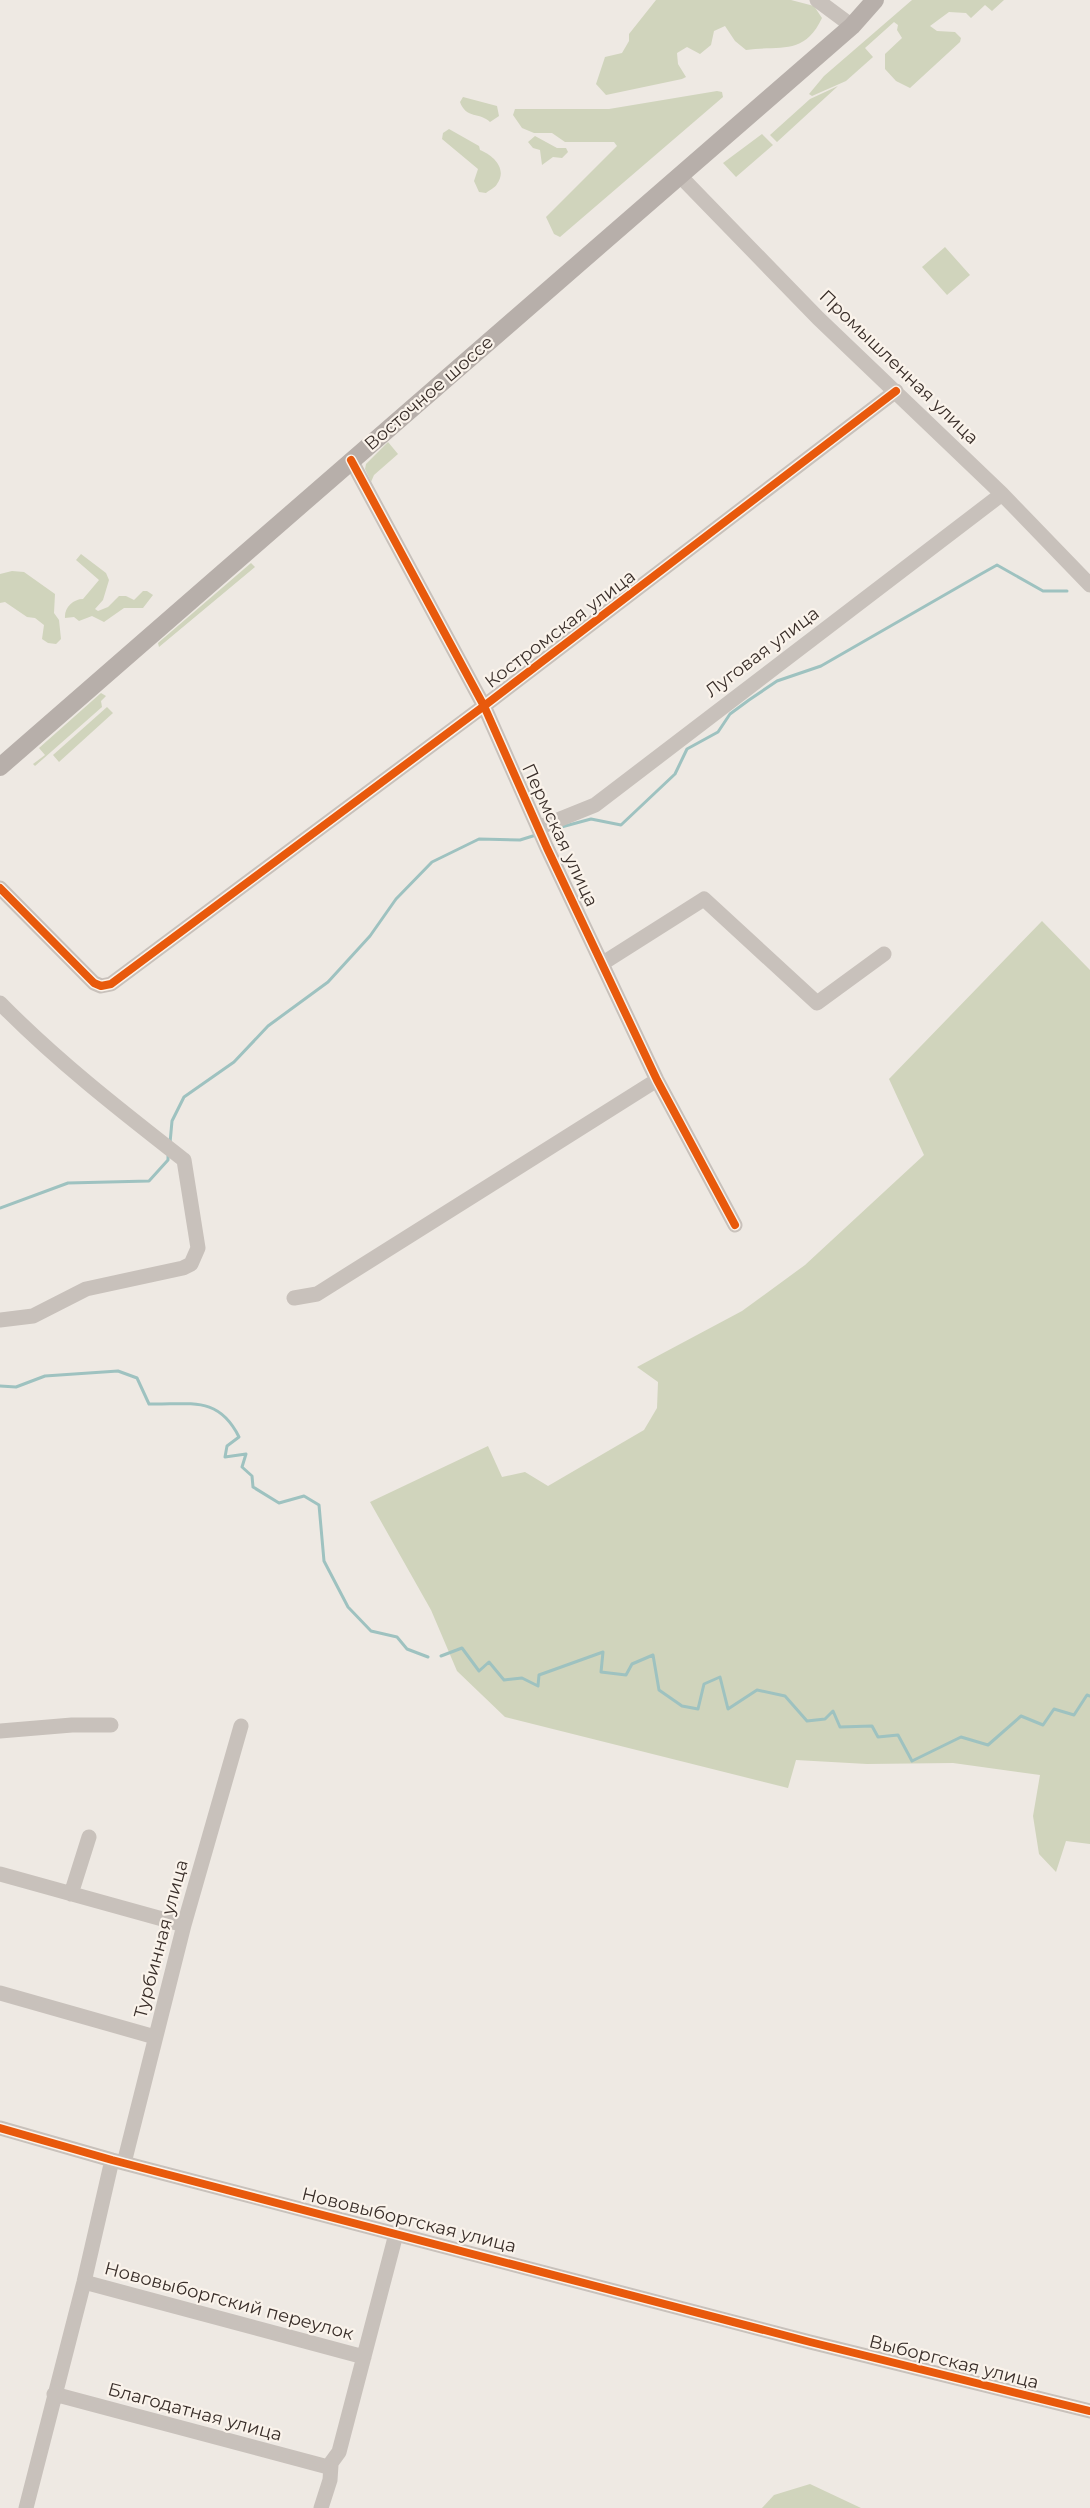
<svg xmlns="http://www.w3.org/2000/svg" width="1090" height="2508" font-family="Montserrat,sans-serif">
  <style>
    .green { fill: #d0d4bc }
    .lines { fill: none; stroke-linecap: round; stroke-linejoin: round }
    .stream { stroke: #9ec2c0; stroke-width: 3 }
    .minor { stroke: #c8c1bb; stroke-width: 15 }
    .major { stroke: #b7afaa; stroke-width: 18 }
    .cycleway-casing { stroke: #faf3eb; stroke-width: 11 }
    .cycleway { stroke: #e8590c; stroke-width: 8 }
    .labels { text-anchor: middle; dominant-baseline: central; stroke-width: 4.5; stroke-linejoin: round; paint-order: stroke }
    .street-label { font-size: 18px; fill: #392e29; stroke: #faf3eb }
  </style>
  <rect width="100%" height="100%" fill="#eee9e3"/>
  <path class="green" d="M656 0H791L814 6 822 18C804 56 781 45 746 50L735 41 725 26 714 31 711 45 700 54 687 47 677 53 678 64 686 77 682 79 606 95 596 84 605 57 622 53 629 41V34Z
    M912 0H1004L992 11 985 5 971 18 966 13 949 12 930 26 937 31 955 32 961 38 960 42 910 88 896 81 885 69V54L902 38 897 30 898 25 894 22 865 48 873 57 846 81 812 96 809 94 824 76Z
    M838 86 777 142 770 135 810 99Z
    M717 91 722 92 723 97 560 237 554 234 546 217 617 146 614 142H565L552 133H534L522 128 513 115 515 109H609Z
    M463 97 497 106 499 116 490 122C480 112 466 119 460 102Z
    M449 129 479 146 480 150C493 155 508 169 497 184 495 188 489 190 486 193L479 192 474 181 478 169 442 139 443 133Z
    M762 134 773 145 736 177 723 163Z
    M535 136 557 148H566L568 152 562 158 553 157 542 165 540 150 533 148 528 142Z
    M945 247 970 275 947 295 922 267Z
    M388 442 398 454 374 475 371 482 365 469 366 464Z
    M81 554 106 573 109 580 103 600 95 609 98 611 108 607 119 596H126L134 600 143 591H147L153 595 143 608H124L104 622 92 616 79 621 74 617 65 618C64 608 73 599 83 599L99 580 76 560Z
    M251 563 255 567 159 647 158 643Z
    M12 571 24 572 55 594 54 613 59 620 61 639 56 644 48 643 42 639 44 625 35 618 27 617 5 602 0 603V574Z
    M101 693 106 696 101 701 102 707 35 766 33 764 45 755 39 748Z
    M107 707 113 713 59 762 53 755Z
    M1042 921 1090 970V1844L1066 1841 1056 1872 1039 1854 1033 1816 1040 1775 953 1763 867 1764 796 1760 788 1788 505 1717 457 1671 431 1610 370 1502 488 1446 502 1477 525 1472 548 1486 644 1430 657 1408 658 1382 637 1367 742 1311 805 1265 924 1155 889 1079Z
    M810 2484 861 2508H762L774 2495Z"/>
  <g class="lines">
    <path class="stream" d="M554 829 591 819 621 825 675 774 687 749 718 732 730 714 749 700 777 681 821 666 981 574 997 565 1043 591H1067
      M170 1143 172 1121 184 1097 234 1062 268 1026 328 982 370 936 396 899 432 862 479 839 520 840 536 835
      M0 1208 68 1183 149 1181 168 1160V1156
      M0 1386 16 1387 45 1376 118 1371 137 1378 149 1404C190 1405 218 1395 239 1437L227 1446 225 1457 246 1454 242 1467 252 1476 253 1487 279 1503 304 1496 319 1505 324 1561 348 1607 371 1631 397 1637 407 1649 428 1657
      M441 1656 462 1648 479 1671 489 1662 504 1680 522 1678 538 1686 539 1675 603 1652 601 1672 626 1675 632 1664 653 1655 659 1690 682 1706 698 1709 704 1684 720 1677 728 1709 757 1690 785 1696 807 1721 825 1719 833 1711 840 1727 872 1726 878 1737 898 1735 912 1761 961 1737 988 1745 1021 1716 1043 1725 1054 1709 1074 1715 1087 1695 1090 1696"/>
    <path class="minor" d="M817 0 852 26
      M681 177 818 318 1002 494 1090 585
      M351 460 484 706 547 848 657 1080 735 1225
      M538 828 595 805 1002 494
      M0 888 94 983 101 986 111 984 484 706 896 391
      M603 963 704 899 817 1003 884 954
      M0 1003C57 1061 120 1110 184 1160L198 1248 191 1264 183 1268 86 1289 33 1316 0 1320
      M294 1298 317 1294 657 1080
      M0 1731 72 1725H111
      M0 1874 184 1925
      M71 1894 89 1837
      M0 1993 155 2037
      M0 2128 112 2160 810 2342 1090 2411
      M124 2163 184 1925 241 1726
      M84 2282 364 2357
      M54 2394 328 2467 339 2452 396 2234
      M26 2508 84 2282 112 2160
      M321 2508 330 2480 331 2465"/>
    <path class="major" d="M0 767C283 519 569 275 852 26L875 0"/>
    <defs>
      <path id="cycleway" d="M351 460 484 706 547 848 657 1080 735 1225
        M0 888 94 983 101 986 111 984 484 706 896 391
        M0 2128 112 2160 810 2342 1090 2411"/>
    </defs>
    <use href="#cycleway" class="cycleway-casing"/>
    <use href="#cycleway" class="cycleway"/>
  </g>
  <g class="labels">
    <g class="street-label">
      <text transform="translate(899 367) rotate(44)">Промышленная улица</text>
      <text transform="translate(429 393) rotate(-41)">Восточное шоссе</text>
      <text transform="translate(560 629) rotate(-37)">Костромская улица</text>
      <text transform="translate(762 652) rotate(-37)">Луговая улица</text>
      <text transform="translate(560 835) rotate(65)">Пермская улица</text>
      <text transform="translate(161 1939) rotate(-75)">Турбинная улица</text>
      <text transform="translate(409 2220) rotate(14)">Нововыборгская улица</text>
      <text transform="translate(229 2301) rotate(15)">Нововыборгский переулок</text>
      <text transform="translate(954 2362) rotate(14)">Выборгская улица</text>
      <text transform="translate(195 2412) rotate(15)">Благодатная улица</text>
    </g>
  </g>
</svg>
